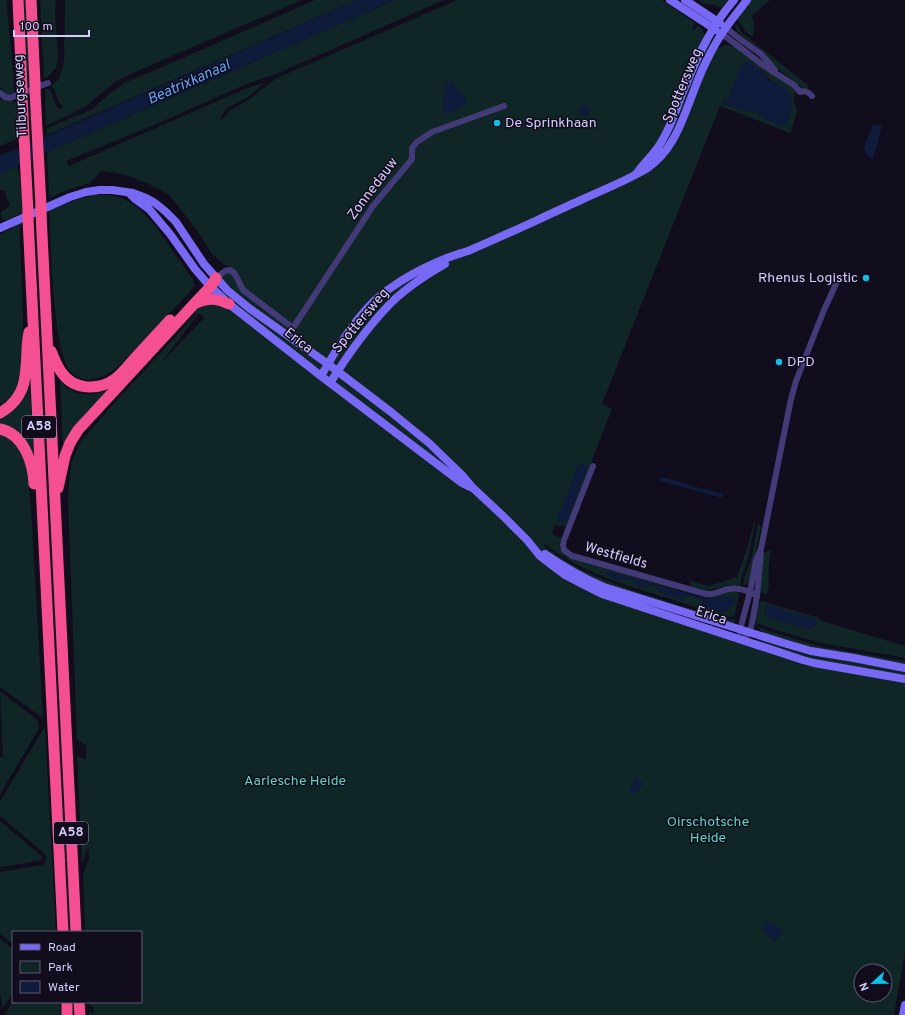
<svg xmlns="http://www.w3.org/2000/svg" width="905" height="1015" font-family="Overpass,sans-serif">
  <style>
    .green { fill: #102526; fill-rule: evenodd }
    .water { fill: #0e1b3a }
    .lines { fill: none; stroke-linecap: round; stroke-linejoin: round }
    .street { stroke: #423b78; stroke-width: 6 }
    .secondary { stroke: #7869f5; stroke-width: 8 }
    .highway { stroke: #f34f91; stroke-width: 11 }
    .highway-bridge { stroke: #f34f91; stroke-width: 11 }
    .poi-dot { fill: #0fbee4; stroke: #110d1c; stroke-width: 1.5 }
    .labels { text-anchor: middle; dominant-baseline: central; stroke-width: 3; stroke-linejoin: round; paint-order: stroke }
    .shield { fill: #110d1c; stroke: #9a93b9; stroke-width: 1 }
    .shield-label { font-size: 13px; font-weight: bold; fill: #d5ccfc }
    .street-label { font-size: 14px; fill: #d5ccfc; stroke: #110d1c }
    .poi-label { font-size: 14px; fill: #d5ccfc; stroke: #110d1c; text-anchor: start }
    .park-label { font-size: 14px; fill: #5ed5c1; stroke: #110d1c }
    .water-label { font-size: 15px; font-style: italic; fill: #61a4f4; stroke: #110d1c }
  </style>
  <rect width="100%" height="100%" fill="#110d1c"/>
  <path class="green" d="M0 0H7C8 31 14 64 14 95 5 95 2 94 0 85Z
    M22 0H27L31 85 28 86Z
    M40 0H56L55 14 58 58 56 68 48 76 44 79Z
    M65 0H302L142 69 116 81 85 107 46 126 45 89H48C56 94 51 103 59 109L63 107C56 101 58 92 51 86L59 79 64 62Z
    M315 0H357L47 135V128L91 110 108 95 124 83 160 68Z
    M395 0H444L276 74 244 85 152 126 66 161 69 166 245 89 266 82 248 97 227 108 221 117V119L224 118 228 112 248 100 277 78 457 0H662L695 23 692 28 694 30 698 25C703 28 704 32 704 37L719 48C722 46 724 45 728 45 739 46 781 78 792 86L795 91 794 100 797 112 794 122 790 133 720 106 602 404 612 409 566 527 561 526 560 527 555 525 552 534 561 538C558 547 560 553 569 558L705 597C715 594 728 589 738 592L739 594 735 615 732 617 722 616C698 608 675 600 651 593 611 580 579 570 545 544L544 546C575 570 610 583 647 595 670 602 692 609 715 617L724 619 738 620 731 624 614 588 556 560 543 550 540 558 554 569 740 641 905 681V952L894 1015H89V1011L94 1014 93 1007 89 1004V1002H141V932H85L83 874 89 859 88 847 82 864 77 756 86 760V746L77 739 68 501 70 472 72 460 81 441 108 410 189 322 197 312 195 310 199 307 217 303 230 288 222 279V276L226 273 231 274 232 268 225 265 212 254 196 229 175 202 168 194 149 184 128 176 117 173 101 171 90 183 70 189 49 198 47 152ZM751 64 762 72 773 82 767 120 757 112 747 111 727 105 722 102 730 100 729 98ZM199 313 204 318 161 363ZM605 572 622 575 733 605 725 611 702 602 699 598 686 596 682 599H680L659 592C656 580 649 588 641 587 637 586 637 583 634 581 630 578 626 580 622 580 616 581 609 576 605 572ZM861 971H885V995H861Z
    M698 0H729L721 8 715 5 703 4Z
    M749 0H770L752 16 754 25 753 37 745 31 740 23 736 19Z
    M735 23 738 26 742 33 809 86 808 89H803L777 68 759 48 742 36 736 30Z
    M0 99 16 102 18 139 0 146Z
    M17 166 20 177 22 213 4 221 0 213 10 206 4 190H0V174Z
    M94 195C103 195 112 194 121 198 146 208 160 232 174 253 180 261 186 269 192 278L195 285 188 294 118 367C105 377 86 387 71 372 52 353 51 241 49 210L82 198Z
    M20 222C20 260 23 298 23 336 23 350 24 366 20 379 17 390 10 399 0 405V234L11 229Z
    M29 370 34 463 0 428V415Z
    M60 380C62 383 65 387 69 389 82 398 98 394 112 389L63 451Z
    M0 433 6 436 18 447 27 463 31 506 43 718 0 687Z
    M754 523 755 524 748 559 742 575 740 586 729 585 707 591 691 586 689 583 690 581 709 586 737 577 747 549Z
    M758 524 760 525 761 528 750 579 748 583 743 586 745 575 751 560Z
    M769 550H771L768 571 769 572 768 577 769 578 768 583 769 584 767 594H765L762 593 759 590 764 553Z
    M762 601 819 618V620L905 646V658L817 642 779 631 756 623C755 616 755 605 762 601ZM766 607 811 630 782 622 765 614Z
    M757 626 771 632 823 647 905 661V665L813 648 766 634 761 631Z
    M758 637 905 671V676L812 661 756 642Z
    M0 691 36 719C40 723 39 725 38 730L0 794V757H3Z
    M45 726 56 932H13V944L0 934V872L42 865C47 863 47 859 45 854L0 816V802Z
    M0 821 39 854 42 857 41 860 38 861 0 867Z
    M0 939 13 949V993L3 1008 0 993Z
    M13 1001V1002H60L61 1015H4Z"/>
  <path class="water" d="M357 0H395L47 152 0 174V156L47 136Z
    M745 62C755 63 762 73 769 80 773 83 779 84 783 87 796 96 792 112 786 124L781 126 771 122 767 120 757 112 741 110 722 102 725 99 728 101 730 100 729 97 741 66 742 63Z
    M451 81 465 98 467 104 457 110 444 114 443 107 444 86 445 83Z
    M583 105 588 106 590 108V114L587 116H583L580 114 578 109Z
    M873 124 882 126 873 160C868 158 864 152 864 147Z
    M582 463 587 466V469L567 521 564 522 558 521 557 519 579 464Z
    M661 477 689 484 690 486H693L723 494 722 498 660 481Z
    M605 572H610L622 575 707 599 730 596C735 597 735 600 735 604L725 611 722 612 702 606 701 604V601L699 598 686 596 682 599H680L659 592 658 591V588C653 583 647 588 640 586 636 585 637 583 634 581 629 578 626 580 622 580 616 581 609 576 605 572Z
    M769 605 818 620 814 628 811 630 782 622 767 617 766 615V607Z
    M636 777 643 782V784L636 794 632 793 630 789 633 781Z
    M768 922 774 924 783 931 775 941 770 938 763 931C762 927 765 924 768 922Z"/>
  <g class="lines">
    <path class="street" d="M725 27 740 39 761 54 775 70
      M721 33 763 65 794 85 800 92C805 90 809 92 812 96
      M0 93 5 97 10 98 48 83
      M216 278 225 271 230 270 234 273 237 278 243 290 293 328 373 206 412 159V148L417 142 432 132 504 106
      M593 466 564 540 563 545 564 550 572 556 580 558 706 594C714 595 720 591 728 589 738 587 749 591 757 596
      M740 632V630L750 592 756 560 761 549 791 399 796 381 824 310 831 295 838 279
      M742 639 749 633 752 623 757 596 761 553"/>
    <path class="secondary" d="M670 0 716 30
      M685 0 720 23
      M637 173C645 161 657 152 663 139 673 122 678 103 686 85 698 54 712 25 734 0
      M129 193 135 199 149 209 170 234 195 269 207 283 229 304 321 376 462 483 470 487
      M0 228 70 197 86 192 99 190H112L133 193 146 198 155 203 165 211 176 222 204 264 227 290 249 308 301 345 328 364 391 412 429 443 462 475 473 488 503 516 527 540 540 556 565 575 586 586 602 594 803 660 814 663 905 679
      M321 376C336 350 352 323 373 302 393 284 418 270 442 260 451 256 459 254 468 251 506 235 543 217 581 200 598 192 616 185 633 176 637 173 642 172 646 169 673 152 682 121 693 93 698 79 704 65 711 52 721 32 733 18 747 0
      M330 383C347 356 366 329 388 306 404 289 424 276 445 264
      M545 554C564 567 583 578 604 587L787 644 811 651 854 658 905 668
      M903 1015 905 1005"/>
    <path class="highway" d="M18 0 22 89
      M31 0 35 83
      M35 91 41 206
      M22 97 28 212
      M41 213 76 932
      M28 219 63 932
      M196 303C210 298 215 298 229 304
      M51 351C54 358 57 367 62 373 74 390 98 391 115 379 122 374 128 366 134 359 146 346 158 333 170 320
      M0 413C26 398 26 377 27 351 27 345 28 338 29 332
      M0 429C24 434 33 463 34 484
      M58 488 65 456 70 443 78 430 195 303 211 286 216 278
      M67 1002V1015
      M79 1002 80 1015"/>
    <path class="highway-bridge" d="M35 83V91
      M22 89V97
      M41 206V213
      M28 212V219"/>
  </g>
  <g class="poi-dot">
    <circle cx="497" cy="123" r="4"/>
    <circle cx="866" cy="278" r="4"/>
    <circle cx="779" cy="362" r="4"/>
  </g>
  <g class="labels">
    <g class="shield">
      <rect x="22" y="416" width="34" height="22" rx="3"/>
      <rect x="54" y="822" width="34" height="22" rx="3"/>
    </g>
    <g class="shield-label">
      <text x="39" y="427">A58</text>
      <text x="71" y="833">A58</text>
    </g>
    <g class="street-label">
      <text transform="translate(683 86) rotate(-67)">Spottersweg</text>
      <text transform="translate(21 96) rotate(-93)">Tilburgseweg</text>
      <text transform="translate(373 189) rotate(-53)">Zonnedauw</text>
      <text transform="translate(361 321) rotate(-50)">Spottersweg</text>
      <text transform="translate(298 341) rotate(38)">Erica</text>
      <text transform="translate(616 556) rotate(16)">Westfields</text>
      <text transform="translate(711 616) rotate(18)">Erica</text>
    </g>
    <g class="poi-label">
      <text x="505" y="123">De Sprinkhaan</text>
      <text x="858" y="278" text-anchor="end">Rhenus Logistic</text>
      <text x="787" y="362">DPD</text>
    </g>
    <g class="park-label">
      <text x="295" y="781">Aarlesche Heide</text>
      <text x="708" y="822">Oirschotsche<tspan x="708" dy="16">Heide</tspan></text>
    </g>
    <g class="water-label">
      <text transform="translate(189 83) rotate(-24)">Beatrixkanaal</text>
    </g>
  </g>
  <rect x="12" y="931" width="130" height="72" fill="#110d1c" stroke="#5f5976"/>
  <rect x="20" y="944" width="20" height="6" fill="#7869f5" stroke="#5f5976"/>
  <text x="48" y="951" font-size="12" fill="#d5ccfc">Road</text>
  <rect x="20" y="961" width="20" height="12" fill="#102526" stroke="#5f5976"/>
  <text x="48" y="971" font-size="12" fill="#d5ccfc">Park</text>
  <rect x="20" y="981" width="20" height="12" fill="#0e1b3a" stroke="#5f5976"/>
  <text x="48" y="991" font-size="12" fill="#d5ccfc">Water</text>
  <g transform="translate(873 983) rotate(248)"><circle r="19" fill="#110d1c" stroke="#5f5976"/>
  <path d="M0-3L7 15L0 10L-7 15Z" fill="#0fbee4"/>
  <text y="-6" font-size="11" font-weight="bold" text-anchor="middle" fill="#d5ccfc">N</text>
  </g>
  <path d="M14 30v6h75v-6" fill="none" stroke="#d5ccfc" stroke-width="2"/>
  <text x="20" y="30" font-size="12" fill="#d5ccfc" stroke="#110d1c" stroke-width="3" paint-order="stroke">100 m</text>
</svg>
